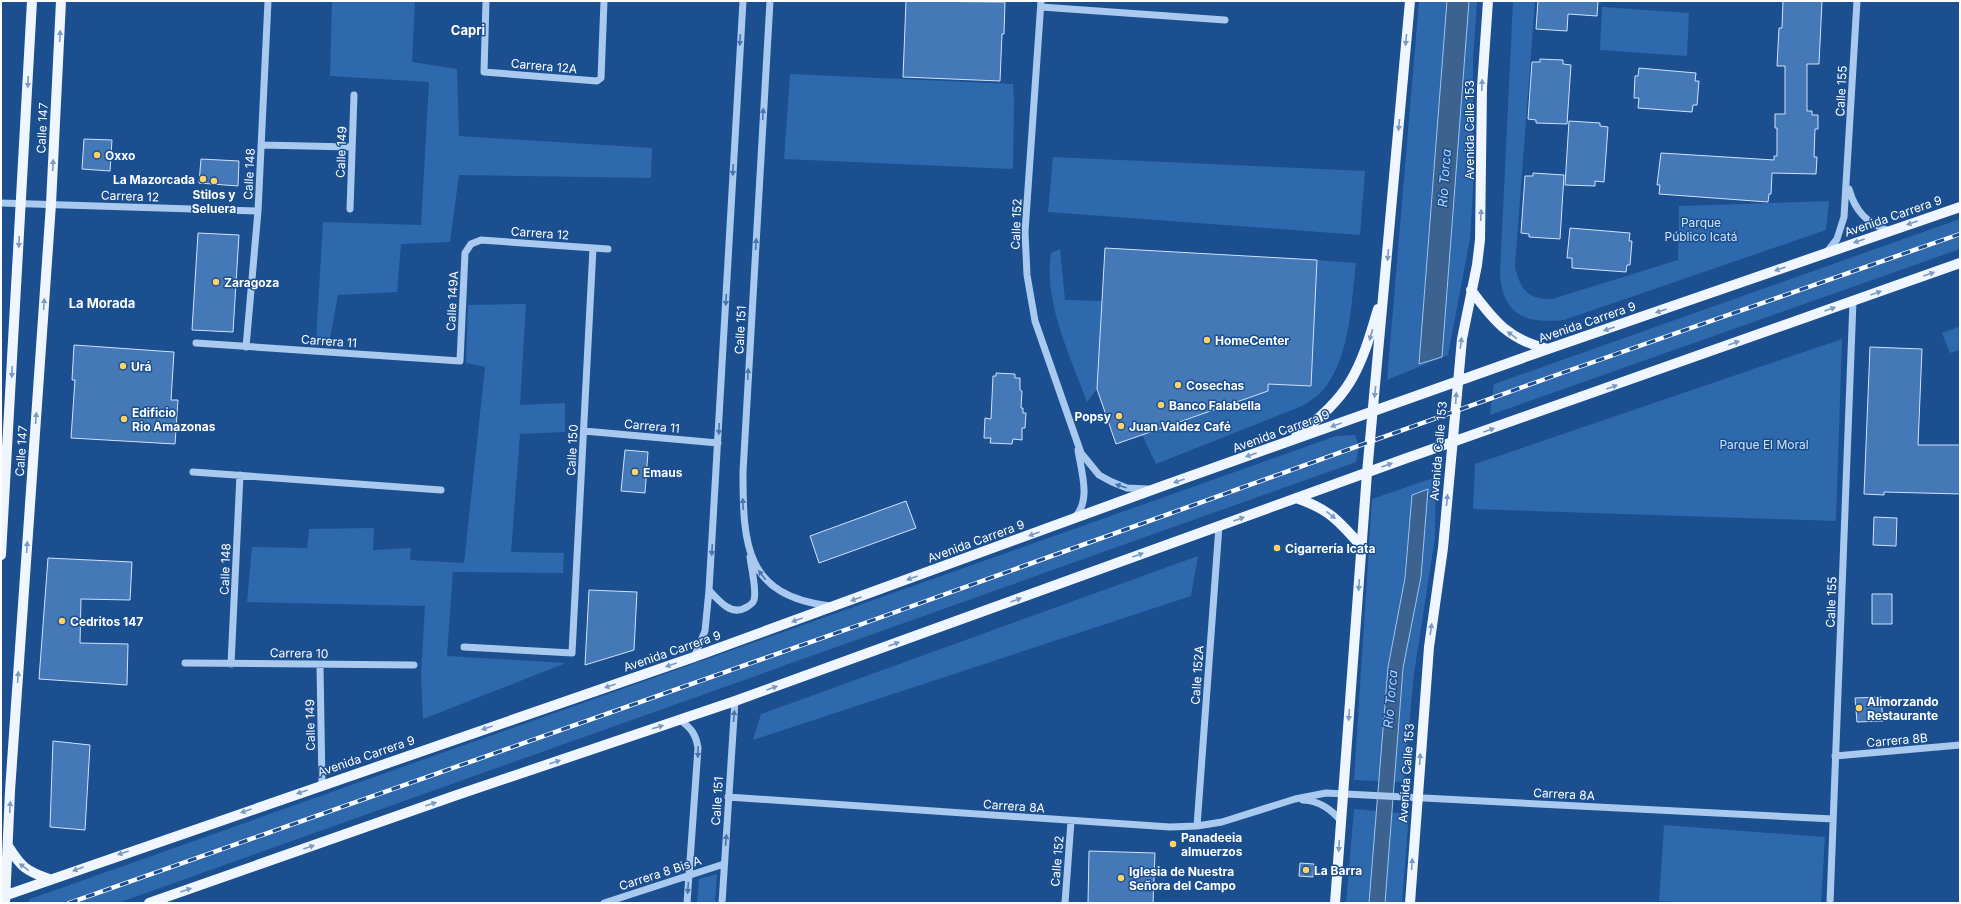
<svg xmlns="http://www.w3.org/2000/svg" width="1961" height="904" font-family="Inter,sans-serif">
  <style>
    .green { fill: #2e69ad }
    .water { fill: #3c6290; stroke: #9cc4f0 }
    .building { fill: #4478b7; stroke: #cfe3fa }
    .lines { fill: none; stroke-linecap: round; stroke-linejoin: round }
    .minor { stroke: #a9c9ee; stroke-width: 7 }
    .major { stroke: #f0f6ff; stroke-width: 10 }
    .rail-casing { stroke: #fff; stroke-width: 4.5 }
    .rail { stroke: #1b4f8f; stroke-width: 3; stroke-dasharray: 9; stroke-linecap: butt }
    .oneway { fill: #7b9ac1 }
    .oneway2 { fill: #4674ac }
    .poi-dot { fill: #ffd166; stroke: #1b4f8f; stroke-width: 1.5 }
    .labels { text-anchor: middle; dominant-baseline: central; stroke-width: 3; stroke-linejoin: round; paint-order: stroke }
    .street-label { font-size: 12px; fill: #fff; stroke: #1b4f8f }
    .poi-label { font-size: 12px; font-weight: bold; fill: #fff; stroke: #1b4f8f; text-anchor: start }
    .park-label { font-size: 12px; fill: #cfe3fa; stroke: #1b4f8f }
    .neighbourhood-label { font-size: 13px; font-weight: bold; fill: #fff; stroke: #1b4f8f }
    .water-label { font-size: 13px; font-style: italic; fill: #b5d3f5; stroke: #1b4f8f }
  </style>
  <rect width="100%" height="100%" fill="#1b4f8f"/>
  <path class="green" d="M332 1H415L412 62 457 69 459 136 652 148 651 178 459 175 450 242 401 244 397 292 338 295 329 344 316 341 323 222 421 225 429 82 330 76Z
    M1419 1H1477L1473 59V190L1470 239 1448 355 1387 380Z
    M1513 1H1535L1515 266C1520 289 1527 299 1552 299L1678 260 1679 206 1829 201 1826 230 1564 320C1526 324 1502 315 1500 273Z
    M1602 7 1689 13 1687 56 1600 50Z
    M790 74 1013 84 1014 98 1013 169 784 159Z
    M1053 157 1365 171 1360 235 1048 212Z
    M1960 219V249L1490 415 1494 384Z
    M1060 249 1065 300 1102 301 1097 389 1087 402C1071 358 1043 301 1051 253Z
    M1317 260 1356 263C1351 303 1351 347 1329 382 1323 393 1312 400 1302 406L1156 464 1142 435 1268 391 1267 384 1311 386Z
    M526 304 520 405 565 403V432L520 434 511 552 564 553 563 573 453 572 447 656 566 663 423 719 421 674 425 606 247 602 252 547 307 548 309 529 374 528 373 550 411 548 410 560 464 563 485 367 466 363 468 305Z
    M1960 326V350L1950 353 1942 333Z
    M1842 339 1836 521 1473 509 1475 464Z
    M1355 435 1359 447 1356 462 118 903H28L30 899 1336 436Z
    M1436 477 1435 537 1414 674 1404 782 1354 780 1372 499Z
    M1198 556 1191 596 753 740 761 714Z
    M1354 809 1409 814 1402 903H1346Z
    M1664 825 1825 837 1821 903H1692L1659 901Z
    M717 874 715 903H697L699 879Z"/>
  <path class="water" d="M1447 1H1469L1442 357 1419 364Z
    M1428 489 1421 577 1403 668 1385 903H1369L1388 667 1405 578 1412 495Z"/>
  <path class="building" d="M906 1 1005 2 1004 34H1002L1000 81 903 77Z
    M1538 1H1598L1597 16 1568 14 1567 31 1536 29Z
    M1783 1H1822L1819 64H1807V111H1812V115H1818V129H1815L1814 157H1817L1816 174 1772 173 1771 194H1769L1768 202 1659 194 1660 185H1657L1661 153 1774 160V156H1777V128H1775V114H1785V66H1777L1779 28H1782Z
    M1540 59 1563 60V64L1571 65 1567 124 1536 123V120L1528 119 1532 62H1540Z
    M1639 68 1696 73 1695 81H1699L1697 105H1693L1692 112 1638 108 1639 98H1634L1635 76H1638Z
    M1569 121 1600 123V126L1608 127 1604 182 1595 181V186L1565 185Z
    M84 139 112 140 110 171 82 169Z
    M201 159 239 161 238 186 199 183Z
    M1533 173 1564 175 1560 239 1529 237V234L1521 233 1525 176H1533Z
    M1570 228 1630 233 1629 241H1632L1630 265H1627L1626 272 1572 268V258H1567Z
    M198 233 239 235 233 332 192 330Z
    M1105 248 1317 260 1311 386 1268 384V391L1116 444 1097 389Z
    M74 345 174 352 171 400H178L175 444 71 438 75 380H72Z
    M1870 347 1922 349 1918 445H1960V494L1884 492V495L1864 494Z
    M996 373 1015 374V378H1020V390L1022 391 1021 408H1023V413H1026L1025 428H1022V440L1013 439 1012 444 990 443 991 438H984L985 418 991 419 993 376H996Z
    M625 450 648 452 645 493 621 491Z
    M906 501 916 528 819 563 810 536Z
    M1874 517 1897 518 1896 546 1873 545Z
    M48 558 132 562 130 600 81 599 80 643 128 644 127 685 39 679Z
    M589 590 637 592 634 650 585 665Z
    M1872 594H1892V624H1872Z
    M1881 697 1883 721 1857 722 1855 698Z
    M53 741 90 745 85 830 50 827Z
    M1089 851 1155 853 1153 903H1088Z
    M1300 863 1314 864 1313 877 1299 876Z"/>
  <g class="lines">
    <path class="minor" d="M486 1 484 72 597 81 601 78 604 1
      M770 1 743 472C743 545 745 596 830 606
      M1041 1 1025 232 1027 275 1035 321 1081 453 1099 475 1112 482 1127 488 1148 489
      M1041 7 1225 20
      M261 145 352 147
      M1849 189C1855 211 1867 224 1890 231
      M1 203 258 211
      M350 209 354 95
      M1827 252 1837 239 1844 217 1857 1
      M196 343 460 361 465 253 471 244 481 240 608 249
      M246 347 258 211 268 1
      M584 431 718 443
      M193 472 441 490
      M1074 518C1092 501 1081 471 1078 450
      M709 590C718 600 731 616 745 608 749 606 753 603 754 600 757 590 751 567 750 557
      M464 647 572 653 593 248
      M694 657 705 631 709 590 743 1
      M185 663 414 665
      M231 664 240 475
      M320 665 322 785
      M680 720C691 728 696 734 698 748L687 903
      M1835 756 1960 745
      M728 797 1170 827 1197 826 1222 822 1295 799 1326 793 1833 819
      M1303 800C1320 801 1331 809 1341 821
      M1197 826 1219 526
      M604 903 724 864
      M722 903 735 701
      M1065 903 1071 821
      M1830 903 1853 301"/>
    <path class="major" d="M1471 290C1494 321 1509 340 1548 349
      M1296 436C1350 397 1360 371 1378 309
      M1296 498C1329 509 1339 521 1361 546
      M1 555 32 1
      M8 846C21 867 26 871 49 879
      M1 897 694 657 1160 487 1548 349 1960 207
      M5 903 10 791 51 204 61 1
      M149 903 454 796 735 701 1407 458 1960 263
      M1335 903 1367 473 1410 1
      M1410 903 1429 647 1443 548 1462 339 1477 265 1480 240 1482 87 1488 1"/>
    <defs>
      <path id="rail" d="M69 903 862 624 1559 374 1960 234"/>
    </defs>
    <use href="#rail" class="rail-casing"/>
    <use href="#rail" class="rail"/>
  </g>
  <defs><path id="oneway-solid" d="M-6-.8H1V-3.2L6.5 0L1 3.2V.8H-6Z"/></defs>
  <g class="oneway">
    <use href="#oneway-solid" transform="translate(60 36) rotate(-87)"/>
    <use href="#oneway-solid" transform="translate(1406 40) rotate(95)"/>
    <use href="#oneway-solid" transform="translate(28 82) rotate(93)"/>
    <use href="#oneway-solid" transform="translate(1482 85) rotate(-88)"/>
    <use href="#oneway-solid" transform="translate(1399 125) rotate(95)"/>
    <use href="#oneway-solid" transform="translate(53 165) rotate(-87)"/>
    <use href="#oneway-solid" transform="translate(1481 215) rotate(-88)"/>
    <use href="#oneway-solid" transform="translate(1912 223) rotate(161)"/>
    <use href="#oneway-solid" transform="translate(1859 241) rotate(161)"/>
    <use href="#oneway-solid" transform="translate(19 242) rotate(93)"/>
    <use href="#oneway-solid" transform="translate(1388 255) rotate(95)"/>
    <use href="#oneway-solid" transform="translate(1780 269) rotate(161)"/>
    <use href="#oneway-solid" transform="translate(1929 274) rotate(-19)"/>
    <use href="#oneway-solid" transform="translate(1876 293) rotate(-20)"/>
    <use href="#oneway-solid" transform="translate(44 304) rotate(-86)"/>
    <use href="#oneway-solid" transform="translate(1830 309) rotate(-19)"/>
    <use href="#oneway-solid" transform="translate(1661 311) rotate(161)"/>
    <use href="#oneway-solid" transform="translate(1609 329) rotate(161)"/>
    <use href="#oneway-solid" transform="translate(1371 335) rotate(106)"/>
    <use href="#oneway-solid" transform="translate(1512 335) rotate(-144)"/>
    <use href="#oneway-solid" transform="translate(1461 343) rotate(-83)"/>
    <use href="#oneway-solid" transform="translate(1734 343) rotate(-20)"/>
    <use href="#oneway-solid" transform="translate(12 372) rotate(93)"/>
    <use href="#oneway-solid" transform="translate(1612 387) rotate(-20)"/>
    <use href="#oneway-solid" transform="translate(1375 392) rotate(96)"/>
    <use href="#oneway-solid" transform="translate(1456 398) rotate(-86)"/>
    <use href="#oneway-solid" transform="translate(36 418) rotate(-86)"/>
    <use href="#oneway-solid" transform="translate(1336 425) rotate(160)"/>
    <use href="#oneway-solid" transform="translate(1489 430) rotate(-19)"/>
    <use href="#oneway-solid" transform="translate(1251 455) rotate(161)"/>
    <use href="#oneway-solid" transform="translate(1387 465) rotate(-20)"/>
    <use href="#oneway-solid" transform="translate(1179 481) rotate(161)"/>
    <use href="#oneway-solid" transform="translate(1447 500) rotate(-85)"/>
    <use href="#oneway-solid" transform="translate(1331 515) rotate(38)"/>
    <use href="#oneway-solid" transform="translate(1239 519) rotate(-20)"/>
    <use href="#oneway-solid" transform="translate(1034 534) rotate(160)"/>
    <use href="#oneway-solid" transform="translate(27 547) rotate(-86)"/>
    <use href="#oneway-solid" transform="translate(1138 555) rotate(-20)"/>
    <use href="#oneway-solid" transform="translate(912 578) rotate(160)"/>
    <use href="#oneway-solid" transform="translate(1359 585) rotate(94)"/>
    <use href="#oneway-solid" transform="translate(856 599) rotate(160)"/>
    <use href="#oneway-solid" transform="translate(1016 600) rotate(-20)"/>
    <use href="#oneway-solid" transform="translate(797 620) rotate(160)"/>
    <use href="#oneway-solid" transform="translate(1431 629) rotate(-82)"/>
    <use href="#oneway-solid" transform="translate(894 644) rotate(-20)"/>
    <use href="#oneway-solid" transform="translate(671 665) rotate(161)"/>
    <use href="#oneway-solid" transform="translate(18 677) rotate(-86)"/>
    <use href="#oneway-solid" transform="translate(610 686) rotate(161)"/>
    <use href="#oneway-solid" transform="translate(772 688) rotate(-20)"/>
    <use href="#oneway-solid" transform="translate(1349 715) rotate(94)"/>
    <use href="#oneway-solid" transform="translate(658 727) rotate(-18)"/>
    <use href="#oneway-solid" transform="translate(487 728) rotate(161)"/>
    <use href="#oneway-solid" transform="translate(1420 759) rotate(-86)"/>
    <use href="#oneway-solid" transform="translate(555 762) rotate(-18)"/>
    <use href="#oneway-solid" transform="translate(302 792) rotate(161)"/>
    <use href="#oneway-solid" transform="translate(431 804) rotate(-19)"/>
    <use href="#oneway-solid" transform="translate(10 807) rotate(-87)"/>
    <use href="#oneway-solid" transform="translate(246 811) rotate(161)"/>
    <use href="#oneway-solid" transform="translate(1339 846) rotate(94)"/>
    <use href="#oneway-solid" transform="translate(309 847) rotate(-19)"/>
    <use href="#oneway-solid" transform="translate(123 853) rotate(161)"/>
    <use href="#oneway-solid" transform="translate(1412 864) rotate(-86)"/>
    <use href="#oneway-solid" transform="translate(24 867) rotate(-144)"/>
    <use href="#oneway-solid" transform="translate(78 869) rotate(160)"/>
    <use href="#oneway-solid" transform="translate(186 890) rotate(-19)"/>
  </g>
  <g class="oneway2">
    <use href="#oneway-solid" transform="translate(740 40) rotate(93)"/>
    <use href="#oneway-solid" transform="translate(763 114) rotate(-87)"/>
    <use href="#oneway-solid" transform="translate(733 170) rotate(93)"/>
    <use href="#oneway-solid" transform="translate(756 244) rotate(-87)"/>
    <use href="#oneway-solid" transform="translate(726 300) rotate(93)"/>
    <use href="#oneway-solid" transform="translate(748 374) rotate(-87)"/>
    <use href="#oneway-solid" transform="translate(719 429) rotate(93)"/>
    <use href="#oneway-solid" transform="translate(1121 486) rotate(-161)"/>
    <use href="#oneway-solid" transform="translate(743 504) rotate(-93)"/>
    <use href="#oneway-solid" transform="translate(712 550) rotate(93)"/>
    <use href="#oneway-solid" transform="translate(762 575) rotate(-127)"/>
    <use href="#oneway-solid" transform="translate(734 716) rotate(-86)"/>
    <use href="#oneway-solid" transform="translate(698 752) rotate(91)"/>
    <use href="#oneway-solid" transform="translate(726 840) rotate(-86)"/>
    <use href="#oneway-solid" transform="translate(688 888) rotate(94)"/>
  </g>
  <g class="poi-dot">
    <circle cx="97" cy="155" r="4"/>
    <circle cx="203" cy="179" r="4"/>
    <circle cx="214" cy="181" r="4"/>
    <circle cx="216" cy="282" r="4"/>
    <circle cx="1207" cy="340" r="4"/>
    <circle cx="123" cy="366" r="4"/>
    <circle cx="1178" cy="385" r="4"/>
    <circle cx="1161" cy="405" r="4"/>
    <circle cx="1119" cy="416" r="4"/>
    <circle cx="124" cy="419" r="4"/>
    <circle cx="1121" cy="426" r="4"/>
    <circle cx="635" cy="472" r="4"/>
    <circle cx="1277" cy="548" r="4"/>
    <circle cx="62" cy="621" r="4"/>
    <circle cx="1859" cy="708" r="4"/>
    <circle cx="1173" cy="844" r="4"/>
    <circle cx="1306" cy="870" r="4"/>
    <circle cx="1121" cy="878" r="4"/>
  </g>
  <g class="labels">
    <g class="street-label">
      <text transform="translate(544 66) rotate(5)">Carrera 12A</text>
      <text transform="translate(1841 91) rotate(-87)">Calle 155</text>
      <text transform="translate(42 128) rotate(-87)">Calle 147</text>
      <text transform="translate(1469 130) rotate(-90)">Avenida Calle 153</text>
      <text transform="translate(341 152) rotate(-88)">Calle 149</text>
      <text transform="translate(249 174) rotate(-87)">Calle 148</text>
      <text transform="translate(130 196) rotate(2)">Carrera 12</text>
      <text transform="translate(1893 216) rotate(-19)">Avenida Carrera 9</text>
      <text transform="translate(1016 224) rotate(-88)">Calle 152</text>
      <text transform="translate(540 233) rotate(4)">Carrera 12</text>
      <text transform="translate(452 301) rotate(-87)">Calle 149A</text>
      <text transform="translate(1587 322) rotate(-19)">Avenida Carrera 9</text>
      <text transform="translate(740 330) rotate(-87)">Calle 151</text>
      <text transform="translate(329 341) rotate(4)">Carrera 11</text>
      <text transform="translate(652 426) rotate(5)">Carrera 11</text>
      <text transform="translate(1281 431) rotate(-20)">Avenida Carrera 9</text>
      <text transform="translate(572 450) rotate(-87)">Calle 150</text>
      <text transform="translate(21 451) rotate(-86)">Calle 147</text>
      <text transform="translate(1438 451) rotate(-85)">Avenida Calle 153</text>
      <text transform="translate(976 541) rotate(-20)">Avenida Carrera 9</text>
      <text transform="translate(225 569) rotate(-88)">Calle 148</text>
      <text transform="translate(1831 602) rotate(-88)">Calle 155</text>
      <text transform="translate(672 651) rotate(-19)">Avenida Carrera 9</text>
      <text transform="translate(299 653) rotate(1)">Carrera 10</text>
      <text transform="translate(1197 675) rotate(-86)">Calle 152A</text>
      <text transform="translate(310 725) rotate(-91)">Calle 149</text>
      <text transform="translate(1897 740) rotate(-5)">Carrera 8B</text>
      <text transform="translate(366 756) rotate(-19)">Avenida Carrera 9</text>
      <text transform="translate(1406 773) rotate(-86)">Avenida Calle 153</text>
      <text transform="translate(1564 794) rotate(3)">Carrera 8A</text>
      <text transform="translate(717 801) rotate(-86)">Calle 151</text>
      <text transform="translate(1014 806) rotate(4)">Carrera 8A</text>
      <text transform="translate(1057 861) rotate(-85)">Calle 152</text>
      <text transform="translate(660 873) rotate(-18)">Carrera 8 Bis A</text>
    </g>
    <g class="poi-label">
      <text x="105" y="155">Oxxo</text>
      <text x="195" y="179" text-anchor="end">La Mazorcada</text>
      <text x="214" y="194" text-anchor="middle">Stilos y<tspan x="214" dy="14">Seluera</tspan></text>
      <text x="224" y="282">Zaragoza</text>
      <text x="1215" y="340">HomeCenter</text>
      <text x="131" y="366">Urá</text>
      <text x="1186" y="385">Cosechas</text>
      <text x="1169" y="405">Banco Falabella</text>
      <text x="132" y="412">Edificio<tspan x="132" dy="14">Rio Amazonas</tspan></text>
      <text x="1111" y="416" text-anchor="end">Popsy</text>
      <text x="1129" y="426">Juan Valdez Café</text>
      <text x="643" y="472">Emaus</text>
      <text x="1285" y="548">Cigarrería Icata</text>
      <text x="70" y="621">Cedritos 147</text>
      <text x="1867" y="701">Almorzando<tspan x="1867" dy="14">Restaurante</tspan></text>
      <text x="1181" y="837">Panadeeia<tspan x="1181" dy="14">almuerzos</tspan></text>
      <text x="1314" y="870">La Barra</text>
      <text x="1129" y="871">Iglesia de Nuestra<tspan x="1129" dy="14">Señora del Campo</tspan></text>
    </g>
    <g class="park-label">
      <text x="1701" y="222">Parque<tspan x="1701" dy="14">Público Icatá</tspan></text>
      <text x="1764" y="444">Parque El Moral</text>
    </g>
    <g class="neighbourhood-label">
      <text x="468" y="30">Capri</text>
      <text x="102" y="303">La Morada</text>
    </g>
    <g class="water-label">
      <text transform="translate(1444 178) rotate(-86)">Río Torca</text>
      <text transform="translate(1390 699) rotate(-85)">Río Torca</text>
    </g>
  </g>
  <rect width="1961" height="904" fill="none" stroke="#ffffff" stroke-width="4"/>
</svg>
